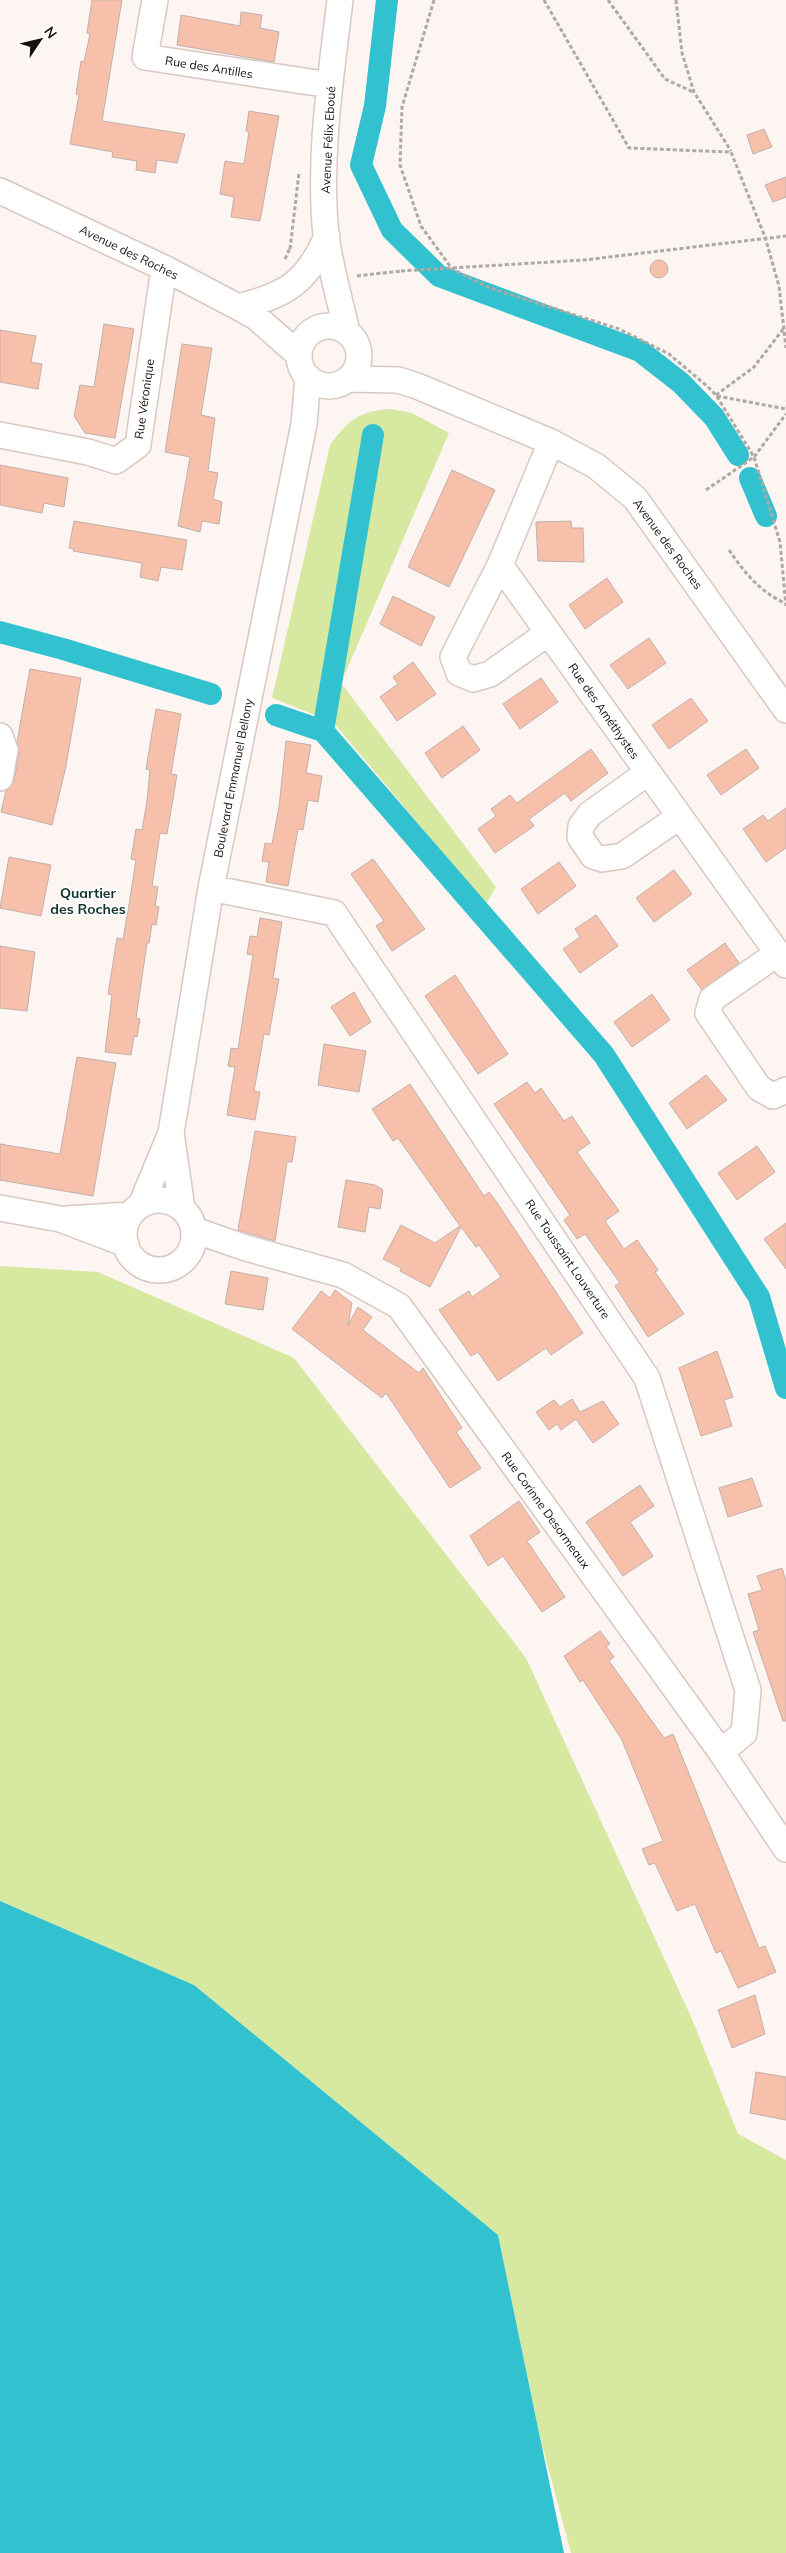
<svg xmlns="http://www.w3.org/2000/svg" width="786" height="2553" font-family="Mulish,sans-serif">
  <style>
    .green { fill: #d7e8a1 }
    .water { fill: #32c1ce }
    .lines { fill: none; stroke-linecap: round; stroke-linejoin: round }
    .canal { stroke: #32c1ce; stroke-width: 22 }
    .building { fill: #f7c0aa; stroke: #c1b0aa }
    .minor-casing { stroke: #d9c8c1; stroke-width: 28 }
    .path { stroke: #afa8a5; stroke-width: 3; stroke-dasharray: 4 2.5; stroke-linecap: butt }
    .minor { stroke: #fff; stroke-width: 25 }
    .labels { text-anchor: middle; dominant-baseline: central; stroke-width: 4; stroke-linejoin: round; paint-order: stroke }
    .street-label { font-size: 12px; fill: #17110e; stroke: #fff }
    .neighbourhood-label { font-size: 14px; font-weight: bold; fill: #14342d; stroke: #fff }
  </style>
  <rect width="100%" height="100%" fill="#fcf5f2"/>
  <path class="green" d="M391 409 412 413 449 433 341 683 496 887 486 904 333 722 272 698 330 445C349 420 358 411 391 409Z
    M0 1266 98 1272 294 1358 526 1658 692 2019 738 2134 786 2160V2553H571L541 2441 498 2235 194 1985 0 1901Z"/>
  <path class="water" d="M0 1901 194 1985 498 2235 564 2553H0Z"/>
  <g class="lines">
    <path class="canal" d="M387 0 375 106 361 165 392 230 439 276 640 351 681 383 714 417 738 455
      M750 478 766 516
      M0 632 63 649 211 694
      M276 715 323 731 604 1055 759 1297 786 1388
      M323 731 373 435"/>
  </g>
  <path class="building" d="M92 0H122L102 121 185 134 177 163 157 160 155 173 136 170 137 161 112 157 113 152 70 144 79 95 76 94 81 61 84 62 90 34 87 33Z
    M241 12 262 15 260 28 279 32 274 62 177 45 181 15 240 26Z
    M249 111 279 116 260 221 231 217 234 197 220 194 225 161 244 164 249 132 246 131Z
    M764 129 772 147 753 154 747 135Z
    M786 177V197L773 202 765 185Z
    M650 269a9 9 0 1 1 18 0a9 9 0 1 1-18 0Z
    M104 324 134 329 115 438 85 433 74 416 80 385 94 387Z
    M0 330 36 336 31 362 42 364 38 389 0 382Z
    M182 344 212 348 201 415 215 418 208 471 218 473 213 499 222 502 219 524 202 521 200 532 178 526 190 457 165 452Z
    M0 465 68 478 64 507 44 503 42 513 0 505Z
    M452 470 495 490 449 587 408 567Z
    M74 521 187 540 182 570 161 567 158 581 140 577 142 563 73 551 74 549 69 548Z
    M571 521 572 528H583L584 562 538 561 536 522Z
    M607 578 623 602 585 629 569 605Z
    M393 596 435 617 421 646 380 624Z
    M649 638 666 663 628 689 610 665Z
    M413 662 436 694 397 721 380 697 398 684 393 677Z
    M30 669 81 678 66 766 52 825 1 812 6 791 14 781 19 753 17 742Z
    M541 678 558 702 520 729 503 704Z
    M691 698 708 721 669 749 652 725Z
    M156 709 181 714 171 774 177 775 167 834 160 833 152 886 158 887 155 906 159 907 156 925 152 924 149 943H147L136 1018 140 1019 137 1037 134 1036 131 1055 105 1052 112 995 108 994 117 938 123 939 128 911 136 860 131 859 136 829 142 830 147 801 150 770 146 769Z
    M463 726 480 750 442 778 425 753Z
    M286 741 311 745 306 773 322 776 318 802 308 800 303 830 298 829 288 886 266 882 269 862 262 861 265 843 272 844 279 807Z
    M591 749 608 773 571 801 565 793 529 819 534 826 495 853 478 829 496 816 491 809 510 795 517 803Z
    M746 749 759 768 721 795 707 775Z
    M786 808V848L766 862 743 829 763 815 768 821Z
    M9 857 51 865 41 916 0 908Z
    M373 859 425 929 392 951 376 926 384 921 351 874Z
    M559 862 576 886 538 914 521 889Z
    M674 870 692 894 654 922 636 898Z
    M596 915 618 946 580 973 563 949 580 937 575 929Z
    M260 918 282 922 273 978 279 979 269 1035 264 1034 254 1091 260 1092 255 1120 227 1115 235 1067 228 1066 230 1056 231 1048 238 1049 253 955 247 954 250 936 257 937Z
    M725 943 739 963 702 990 687 970Z
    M0 946 35 952 27 1011 0 1008Z
    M455 975 508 1054 478 1074 425 996Z
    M354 992 371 1022 350 1036 331 1007Z
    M652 994 670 1020 632 1047 614 1022Z
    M324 1044 366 1051 359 1092 318 1085Z
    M77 1057 116 1063 93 1196 0 1180V1144L60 1154Z
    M706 1075 727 1100 687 1129 669 1103Z
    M527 1082 535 1093 541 1088 564 1121 572 1116 590 1143 577 1152 619 1211 605 1221 624 1249 637 1240 658 1270 655 1272 684 1314 648 1337 615 1286 620 1283 585 1234 577 1239 564 1220 570 1215 494 1104Z
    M410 1084 484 1196 489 1192 496 1201 583 1333 551 1355 546 1348 498 1381 478 1352 471 1356 439 1310 469 1291 472 1297 501 1277 479 1245 476 1247 461 1227 430 1287 400 1271 401 1268 383 1259 401 1225 435 1243 460 1226 398 1138 393 1141 372 1109Z
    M255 1131 296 1137 292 1162H287L275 1241 238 1230Z
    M757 1146 775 1172 737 1200 718 1173Z
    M346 1180 375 1185 383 1190 380 1209 369 1207 365 1232 338 1227Z
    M786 1223V1269L764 1239Z
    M231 1271 268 1278 263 1310 225 1304Z
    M335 1290 352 1303 348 1325 358 1307 372 1317 363 1330 419 1373 423 1368 462 1428 456 1432 481 1468 450 1488 386 1393 382 1398 292 1329 321 1291 330 1298Z
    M717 1351 733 1397 724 1400 732 1426 701 1436 679 1368Z
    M572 1399 580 1412 603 1401 619 1424 593 1443 576 1419 561 1430 557 1424 549 1430 536 1412 554 1400 560 1407Z
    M752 1478 762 1506 728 1517 719 1488Z
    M640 1485 654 1506 630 1522 653 1556 623 1576 586 1522Z
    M519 1501 540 1532 527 1541 565 1597 542 1612 503 1556 488 1566 470 1536Z
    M782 1568 786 1581V1721H783L753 1632 759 1630 748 1594 762 1590 757 1576Z
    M600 1631 610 1644 606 1646 614 1657 609 1661 664 1738 673 1734 759 1948 765 1946 776 1972 738 1988 721 1951 716 1953 695 1904 677 1911 655 1863 649 1865 642 1849 663 1841 622 1740 583 1680 580 1682 564 1656Z
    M755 1995 765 2034 732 2048 718 2010Z
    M756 2072 786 2077V2120L750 2113Z"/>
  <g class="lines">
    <defs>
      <path id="minor" d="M155 0 145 57 330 85
        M340 0C331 77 318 157 326 235 330 267 340 300 347 332
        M0 191 164 268 238 307 256 317 299 355
        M238 307C286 295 307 283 327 236
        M299 356a30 30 0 1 1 60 0a30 30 0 1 1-60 0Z
        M348 379 398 380 417 386 551 442 596 466 635 498 786 710
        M0 435 88 452 116 461 138 445 164 268
        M551 442 500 565 786 965
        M500 565 453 657 459 673 473 679 490 674 548 633
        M0 736 5 750 0 778
        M647 773 590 814 581 826 580 837 593 856 602 859 622 856 679 817
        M211 888 334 913 647 1378 748 1690 744 1733 721 1752
        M778 953 712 999 708 1013 759 1088 773 1096 786 1090
        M171 1133 182 1208
        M124 1235a35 35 0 1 1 70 0a35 35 0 1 1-70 0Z
        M141 1205 171 1133 211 888 304 424 308 377
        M0 1208 60 1219 126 1244
        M67 1219 130 1215
        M194 1230 246 1248 343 1275 399 1306 721 1752 786 1849"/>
    </defs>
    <use href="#minor" class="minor-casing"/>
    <path class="path" d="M434 0 402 107 400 165 421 226 452 269 490 288 619 329 669 354 707 386 716 395 754 457 780 542 786 606
      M544 0 629 148 731 152 765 237 779 286 786 348
      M608 0 665 79 693 92
      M676 0 682 53 694 92 731 151
      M290 249 299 173
      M285 259 290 248
      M401 271 584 260 786 236
      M357 276 401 271
      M716 395 754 367 784 328
      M717 396 786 409
      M706 490 754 457 786 414
      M729 550C744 572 760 592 785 603"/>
    <use href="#minor" class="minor"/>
  </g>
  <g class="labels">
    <g class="street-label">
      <text transform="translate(209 67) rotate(9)">Rue des Antilles</text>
      <text transform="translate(328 140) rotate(-87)">Avenue Félix Eboué</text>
      <text transform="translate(129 252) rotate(26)">Avenue des Roches</text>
      <text transform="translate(144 399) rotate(-82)">Rue Véronique</text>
      <text transform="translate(668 544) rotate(54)">Avenue des Roches</text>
      <text transform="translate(604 711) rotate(55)">Rue des Améthystes</text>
      <text transform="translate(233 778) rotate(-79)">Boulevard Emmanuel Bellony</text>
      <text transform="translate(568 1259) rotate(56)">Rue Toussaint Louverture</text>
      <text transform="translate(546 1510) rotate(54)">Rue Corinne Desormeaux</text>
    </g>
    <g class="neighbourhood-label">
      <text x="88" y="893">Quartier<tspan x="88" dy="16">des Roches</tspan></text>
    </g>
  </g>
  <g transform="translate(40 40) rotate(55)" stroke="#ffffff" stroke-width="4" paint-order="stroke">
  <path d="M0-4L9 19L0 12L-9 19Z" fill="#17110e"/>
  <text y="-8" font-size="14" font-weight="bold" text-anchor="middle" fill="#17110e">N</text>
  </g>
</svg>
